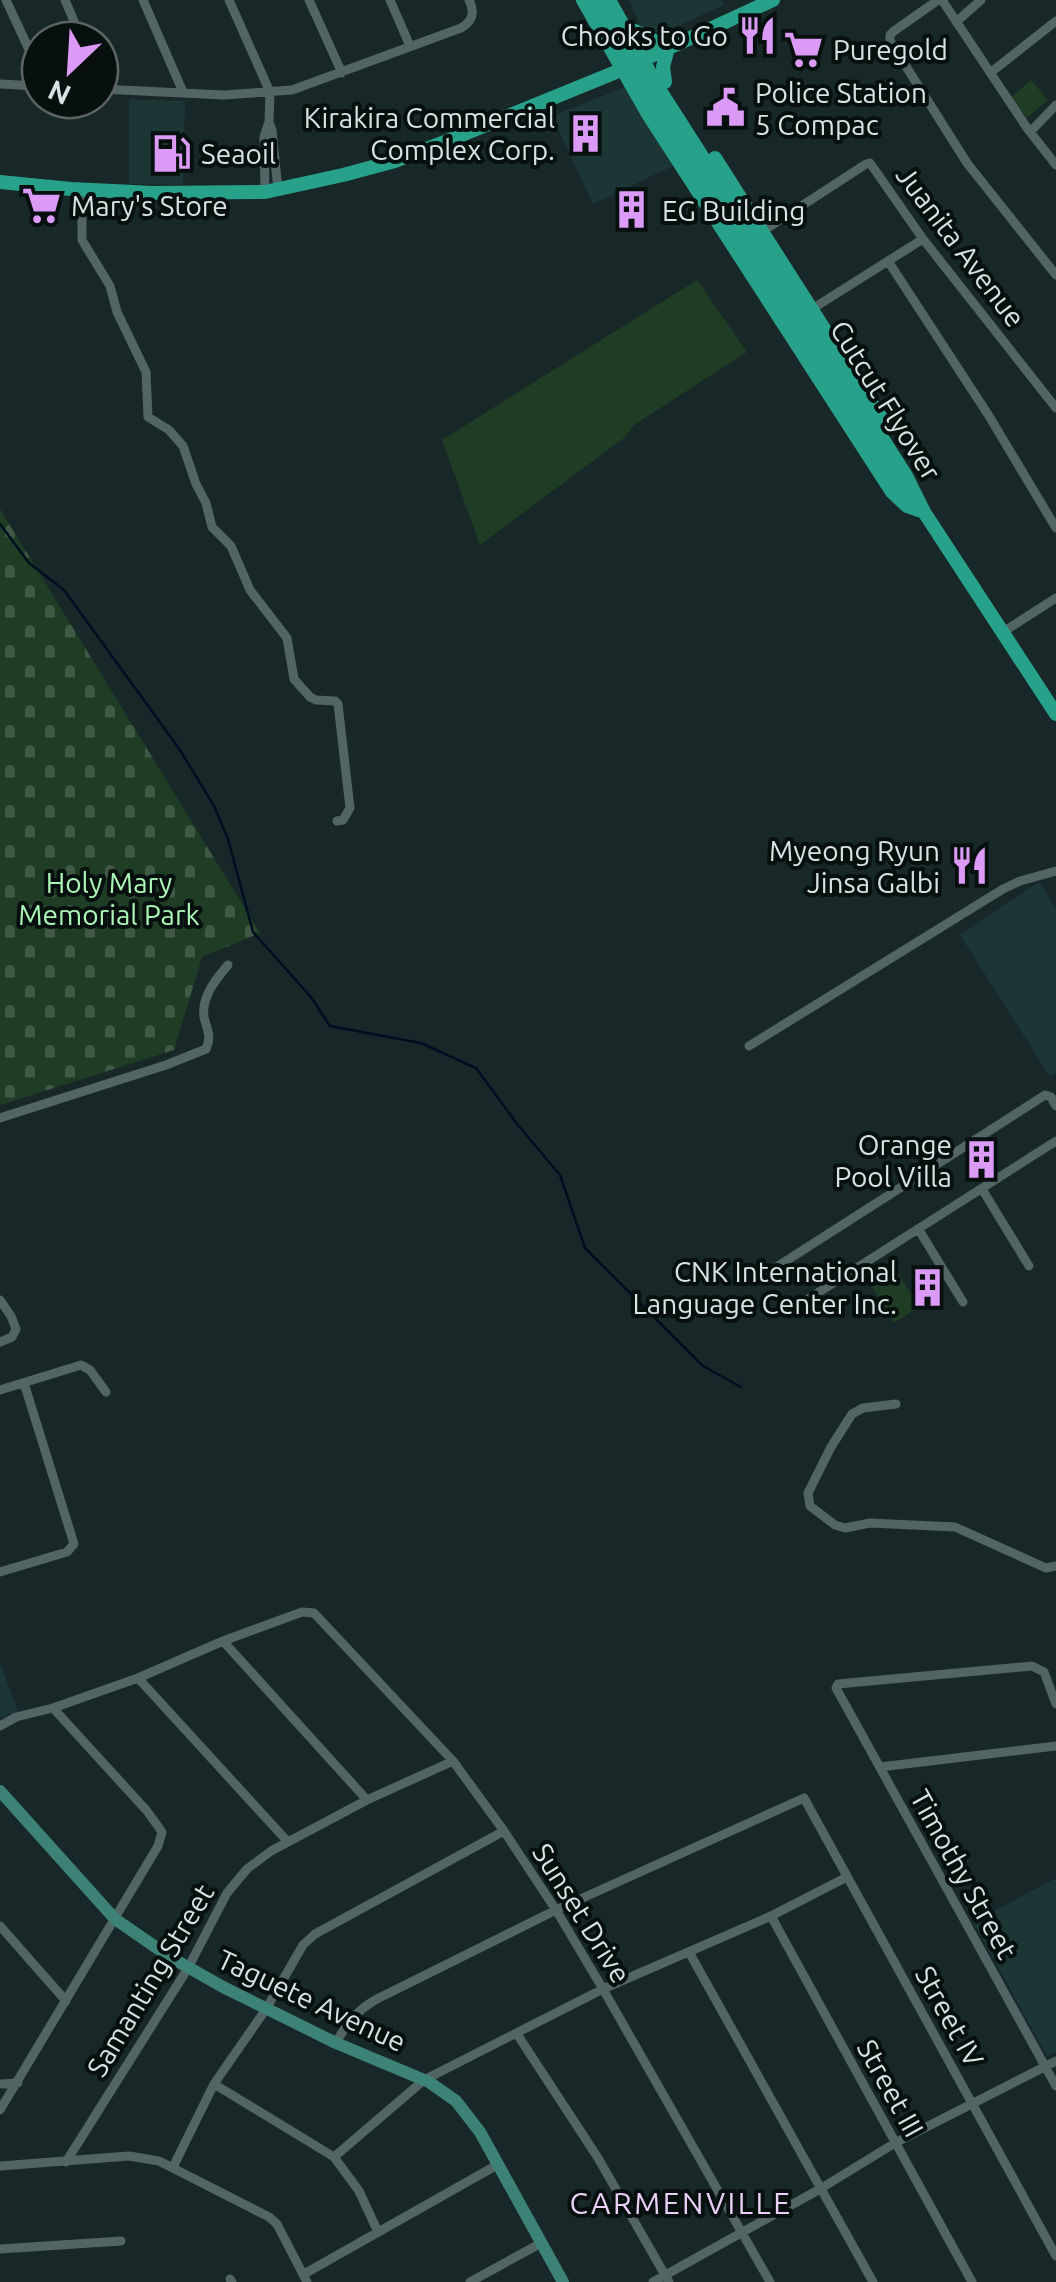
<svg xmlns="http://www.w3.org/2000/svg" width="1056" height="2282" font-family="Ubuntu,sans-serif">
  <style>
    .built { fill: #1c3535 }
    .green { fill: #1f3d24 }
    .cemetery { fill: url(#cemetery-stones) }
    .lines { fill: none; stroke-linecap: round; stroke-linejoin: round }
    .stream { stroke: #000e21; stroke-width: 2.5 }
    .street { stroke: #536464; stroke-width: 9 }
    .secondary { stroke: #3d8277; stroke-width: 12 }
    .primary { stroke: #28a18a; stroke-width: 14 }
    .labels { text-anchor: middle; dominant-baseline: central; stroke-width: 8; stroke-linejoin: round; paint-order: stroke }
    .poi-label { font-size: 28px; fill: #d8e2e2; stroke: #080f0f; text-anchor: end }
    .street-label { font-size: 28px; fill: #d8e2e2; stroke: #080f0f }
    .park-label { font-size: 28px; fill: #aaf6b6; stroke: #080f0f }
    .neighbourhood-label { font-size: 30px; letter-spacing: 2.5px; fill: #eacff6; stroke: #080f0f }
  </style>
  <defs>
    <pattern id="cemetery-stones" width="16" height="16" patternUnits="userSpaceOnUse" patternTransform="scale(2.5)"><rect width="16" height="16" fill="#1f3d24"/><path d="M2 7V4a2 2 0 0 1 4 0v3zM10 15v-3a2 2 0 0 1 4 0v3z" fill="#3f5944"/></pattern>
  </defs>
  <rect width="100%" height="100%" fill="#182828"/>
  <path class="built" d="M629 0H722L724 5 660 34 640 25Z
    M625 87 675 165 593 204 552 116Z
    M129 99 185 101 183 185 129 184Z
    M1039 882 1056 909V1073L1050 1077 960 935Z
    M0 1663 18 1711 0 1718Z
    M1056 1878V2052L1047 2056 973 1922Z"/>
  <path class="green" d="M1031 80 1048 100 1027 118 1010 98Z
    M697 280 747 352 634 425 624 438 480 545 442 440Z
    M897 1272 919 1307 894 1323 872 1287Z"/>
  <path class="cemetery" d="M0 509 260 933 202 957 174 1050 0 1105Z"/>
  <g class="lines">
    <path class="stream" d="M0 524 29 563 64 590 180 750 214 806 228 839 253 932 311 997 330 1026 421 1043 476 1068 517 1124 560 1175 585 1248 703 1366 741 1387"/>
    <path class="street" d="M6 0 40 73
      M65 0 82 40
      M143 0 183 92
      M229 0 270 92 269 122 264 137 265 192
      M309 0 342 73
      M390 0 410 46
      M938 0 894 31 890 35V41L967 163 1056 275
      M942 0 1027 128 1056 165
      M956 22 981 0
      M990 73 1056 21
      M0 84 40 86
      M100 89 224 95 292 90 461 28C473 21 475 12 469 0
      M269 122 272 130 278 190
      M1030 132 1056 105
      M82 190V240L110 286 117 312 146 372 148 417 169 430 183 446 196 484 206 503 212 527 231 546 250 590 287 638 294 679 310 697 316 700 335 701 338 704 350 808 343 820 337 821
      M763 231 866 164 870 163 923 239 1056 408
      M888 261 989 416 1056 528
      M812 309 923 239
      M1003 632 1056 598
      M749 1046 1003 889 1020 881 1056 871
      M0 1118 166 1065 206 1049C212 1036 207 1030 204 1017 201 997 216 979 228 965
      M982 1189 1029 1266
      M919 1230 963 1302
      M764 1275 1045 1095 1051 1097 1056 1106
      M0 1300 11 1316 16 1329 12 1337 0 1342
      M794 1308 1056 1141
      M0 1390 81 1365 90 1370 106 1392
      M896 1404 863 1408 852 1414 831 1447 808 1493 810 1506 835 1525 845 1528 870 1523 955 1527 1046 1568 1056 1566
      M0 1572 67 1552 74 1544 24 1383
      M223 1641 367 1800
      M138 1678 288 1842
      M1056 1704 1044 1672 1032 1666 838 1684 836 1688 1056 2086
      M0 1726 16 1717 53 1708 138 1678 223 1641 302 1612 314 1613 453 1761 504 1831 556 1910 603 1989 770 2282
      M880 1767 1056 1746
      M771 1916 972 2282
      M0 1926 66 2001
      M689 1952 873 2282
      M517 2034 598 2158 669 2282
      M336 2043C346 2024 357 2010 377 1999L556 1910 804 1798 1056 2256
      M0 2084 18 2083
      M214 2084 334 2157 359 2191 378 2232
      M0 2110 158 1846 162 1832 147 1811 53 1708
      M334 2157 424 2080 603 1989 771 1916 847 1877
      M66 2162 188 1968 227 1893 247 1869 271 1851 367 1800 453 1761
      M0 2166 129 2156 159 2161 269 2217 277 2224 307 2282
      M173 2167 214 2084 266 2009 303 1945 315 1934 504 1831
      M0 2249 121 2241
      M304 2274 497 2165
      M230 2279 232 2282
      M470 2282 541 2243
      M653 2282 820 2189 895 2143 1056 2061"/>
    <path class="secondary" d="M0 1791 115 1919 170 1957 223 1987 336 2043 429 2082 456 2101 480 2132 563 2282"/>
    <path class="primary" d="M583 0 648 114 892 492 907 506 924 512
      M595 0 650 96 867 437 908 493
      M609 0 659 89 905 474 924 512 1056 714
      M635 31 668 48
      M665 82 663 67 668 48
      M715 158 881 418
      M0 182 71 189 154 193 265 192 343 175 395 161 442 143 621 70 773 0"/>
  </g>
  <defs>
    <symbol id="restaurant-bare" viewBox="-9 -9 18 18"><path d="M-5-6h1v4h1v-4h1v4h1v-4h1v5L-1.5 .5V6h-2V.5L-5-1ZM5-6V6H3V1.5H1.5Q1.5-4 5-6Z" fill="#db9af6" stroke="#080f0f" stroke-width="2.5" paint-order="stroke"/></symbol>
    <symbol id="supermarket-bare" viewBox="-9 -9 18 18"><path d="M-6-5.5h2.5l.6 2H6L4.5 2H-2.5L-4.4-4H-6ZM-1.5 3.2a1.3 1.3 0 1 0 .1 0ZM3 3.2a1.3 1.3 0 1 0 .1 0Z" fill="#db9af6" stroke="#080f0f" stroke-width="2.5" paint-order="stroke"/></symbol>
    <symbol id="civic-bare" viewBox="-9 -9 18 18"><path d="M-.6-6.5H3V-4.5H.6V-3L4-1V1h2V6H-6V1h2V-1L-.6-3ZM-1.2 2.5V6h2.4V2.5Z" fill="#db9af6" stroke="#080f0f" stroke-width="2.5" paint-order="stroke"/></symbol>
    <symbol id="building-bare" viewBox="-9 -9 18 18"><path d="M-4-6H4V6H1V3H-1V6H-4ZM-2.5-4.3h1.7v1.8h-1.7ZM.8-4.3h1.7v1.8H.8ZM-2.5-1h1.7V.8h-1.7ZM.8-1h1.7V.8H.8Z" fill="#db9af6" stroke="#080f0f" stroke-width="2.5" paint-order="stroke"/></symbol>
    <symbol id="fuel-bare" viewBox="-9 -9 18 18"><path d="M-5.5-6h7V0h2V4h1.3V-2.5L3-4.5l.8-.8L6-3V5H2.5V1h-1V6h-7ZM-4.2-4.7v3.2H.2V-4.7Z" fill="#db9af6" stroke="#080f0f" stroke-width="2.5" paint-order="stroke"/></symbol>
  </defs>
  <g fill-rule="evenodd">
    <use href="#restaurant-bare" x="730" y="8" width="55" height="55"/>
    <use href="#supermarket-bare" x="776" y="22" width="55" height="55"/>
    <use href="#civic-bare" x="698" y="80" width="55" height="55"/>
    <use href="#building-bare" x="558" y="106" width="55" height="55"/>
    <use href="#fuel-bare" x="144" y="126" width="55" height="55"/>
    <use href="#supermarket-bare" x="14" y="178" width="55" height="55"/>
    <use href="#building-bare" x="604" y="182" width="55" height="55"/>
    <use href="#restaurant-bare" x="942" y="838" width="55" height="55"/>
    <use href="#building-bare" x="954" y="1132" width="55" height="55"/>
    <use href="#building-bare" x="900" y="1260" width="55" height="55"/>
  </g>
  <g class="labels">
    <g class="poi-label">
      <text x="728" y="35">Chooks to Go</text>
      <text x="833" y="49" text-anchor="start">Puregold</text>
      <text x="755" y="92" text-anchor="start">Police Station<tspan x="755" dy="32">5 Compac</tspan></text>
      <text x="555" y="117">Kirakira Commercial<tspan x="555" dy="32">Complex Corp.</tspan></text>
      <text x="201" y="153" text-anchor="start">Seaoil</text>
      <text x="71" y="205" text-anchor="start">Mary's Store</text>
      <text x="662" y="210" text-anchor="start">EG Building</text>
      <text x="940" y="850">Myeong Ryun<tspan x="940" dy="32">Jinsa Galbi</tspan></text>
      <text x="952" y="1144">Orange<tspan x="952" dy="32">Pool Villa</tspan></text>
      <text x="897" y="1271">CNK International<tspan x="897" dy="32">Language Center Inc.</tspan></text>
    </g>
    <g class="street-label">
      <text transform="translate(961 246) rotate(53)">Juanita Avenue</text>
      <text transform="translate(886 400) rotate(58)">Cutcut Flyover</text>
      <text transform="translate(964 1874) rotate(61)">Timothy Street</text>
      <text transform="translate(582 1913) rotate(58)">Sunset Drive</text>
      <text transform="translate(150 1980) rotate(-59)">Samanting Street</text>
      <text transform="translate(312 2000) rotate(25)">Taguete Avenue</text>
      <text transform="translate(950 2016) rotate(61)">Street IV</text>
      <text transform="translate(891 2088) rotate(61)">Street III</text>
    </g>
    <g class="park-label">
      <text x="109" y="882">Holy Mary<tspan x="109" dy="32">Memorial Park</tspan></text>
    </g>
    <g class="neighbourhood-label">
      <text x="681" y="2203">CARMENVILLE</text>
    </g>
  </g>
  <g transform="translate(70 70) rotate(205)"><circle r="48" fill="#080f0f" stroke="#5b6363" stroke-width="2.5"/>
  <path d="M0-8L18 38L0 25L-18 38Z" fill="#db9af6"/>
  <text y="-15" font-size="28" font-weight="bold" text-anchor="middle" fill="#d8e2e2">N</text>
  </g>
</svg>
